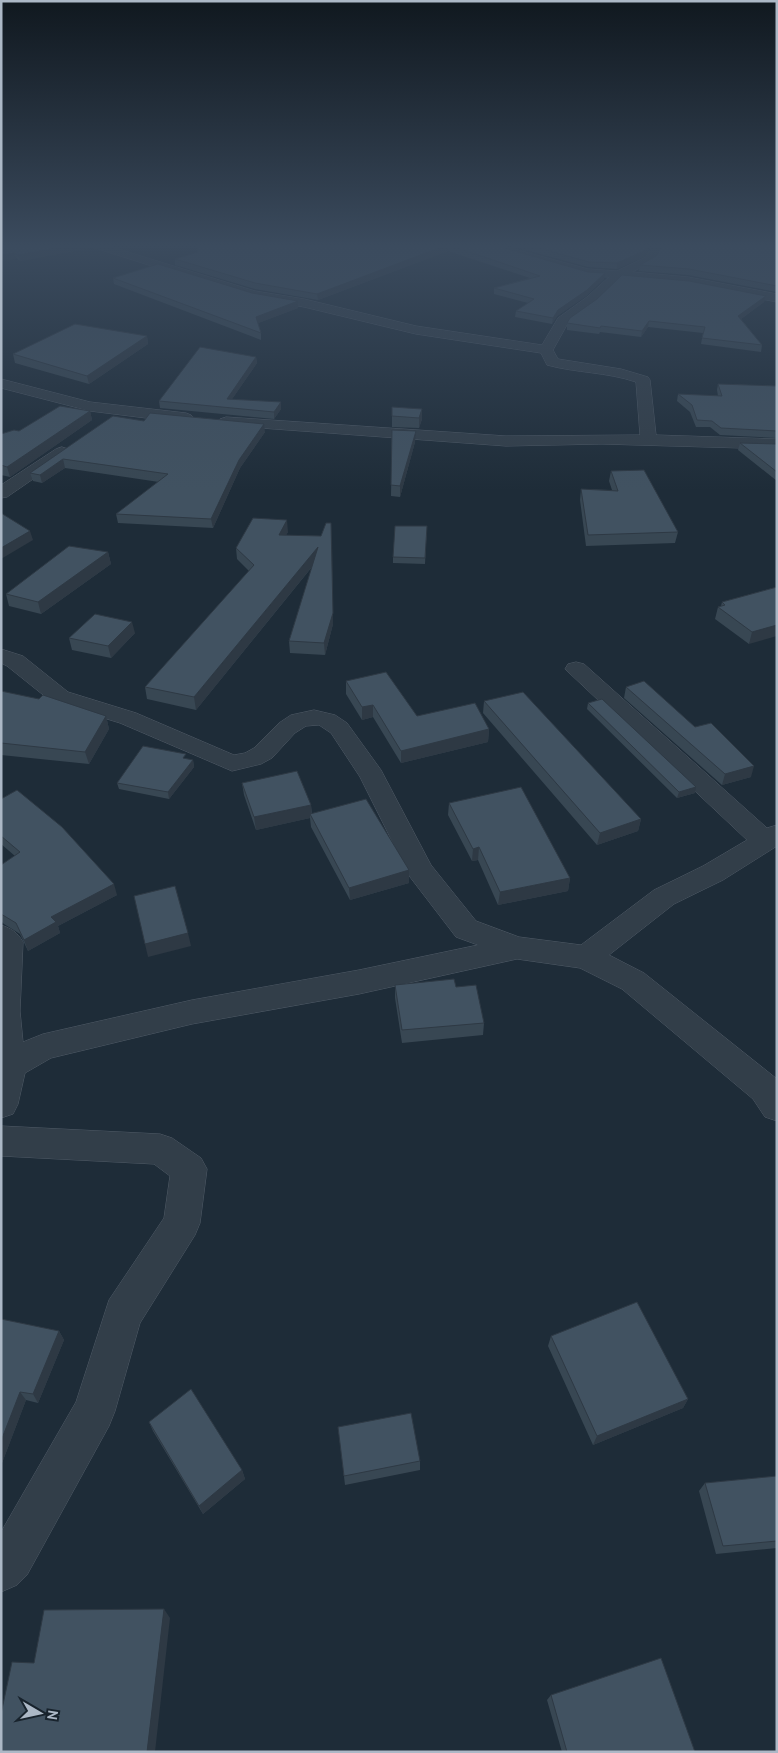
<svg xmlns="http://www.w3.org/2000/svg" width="778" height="1753" font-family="'PT Sans',sans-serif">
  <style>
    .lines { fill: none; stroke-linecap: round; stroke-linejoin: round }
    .minor-casing { stroke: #505b67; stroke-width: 1 }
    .minor { fill: #323e49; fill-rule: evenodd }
    .wall { fill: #384753 }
    .shaded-wall { fill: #2e3944 }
    .building { fill: #415261; stroke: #2e3944 }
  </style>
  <rect width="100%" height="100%" fill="#1e2c38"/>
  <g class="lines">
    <defs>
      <path id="minor" d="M86 245H105L255 291 304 299 416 326 542 345 558 318 587 297 609 277 588 276 480 245H499L588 269 617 271 646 257 653 245H664L654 261 632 272 688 277 777 294V302L688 285 621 279 595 303 568 323 553 350 558 359 621 369 648 377 650 380 656 435 777 439V449L602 444 506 446 220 425 218 422 220 419 226 417 506 436 640 435 636 382C607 372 576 373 547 365L541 353 416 334 304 307 253 298Z
        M1 379 90 402 186 413 191 415 194 418 191 421 186 423 90 411 1 388Z
        M62 447 68 449 70 452 68 455 7 497 1 498V485L56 449Z
        M1 649 23 656 68 692 136 713 234 755 245 753 254 748 279 723 291 715 314 710 335 715 347 723 381 770 431 865 476 921 519 937 581 945 654 890 703 866 747 840 565 669 568 664 576 662 584 664 767 828 777 825V846L723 880 674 904 609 955 644 973 777 1079V1121L765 1117 753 1099 622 989 580 968 517 959 359 994 192 1024 51 1058 25 1073 18 1104 13 1114 1 1118V925C12 929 17 932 23 942L20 1011 23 1042 43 1034 192 1000 359 970 478 945 456 937 410 877 360 777 331 733 319 725 306 726 295 733 272 758 261 764 232 771 120 723 52 702 7 666 1 663Z
        M1 1126 160 1134 172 1138 201 1158 207 1169 200 1223 195 1235 140 1323 115 1411 109 1426 27 1575 17 1585 1 1592V1532L76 1402 109 1300 164 1218 170 1176 154 1164 1 1156Z"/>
    </defs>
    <use href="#minor" class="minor-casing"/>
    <use href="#minor" class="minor"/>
  </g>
  <path class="wall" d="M1 245 90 248 20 261Z
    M196 245H494L604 279 586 296 557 316 552 324 515 317 516 311 528 303 494 294V288L530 278 448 251 318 300 255 289 175 265V259L197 252Z
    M508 245H651L645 256 617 269 588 267Z
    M777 245V292L688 275 639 271 640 265 656 256Z
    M113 278 298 301V308L258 323 261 333V340L114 284Z
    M766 296 764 302 741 319 762 345 761 352 701 344 703 333 648 327 641 337 600 332 599 334 567 330V323Z
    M147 336 148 344 89 384 15 363 13 354Z
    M256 357 257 363 232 399 281 409 274 419 160 408 159 401Z
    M718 384 777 386V438L720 435 710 427H696L690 412 677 401 678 394 718 396 717 390Z
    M392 407 422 419 419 428 392 427Z
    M90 411 92 420 10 477 1 475V434L19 431Z
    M144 421 265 432 240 468 213 528 118 523 116 514 159 482 65 468 42 483 33 481 30 473Z
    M392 430 415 442 400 497 391 496Z
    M740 443 777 444V481L738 450Z
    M611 471 678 532 675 543 586 546 580 500 581 489 612 490 609 481Z
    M427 526 425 564 393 563V557Z
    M288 532 286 535 321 536 333 624 325 655 290 653 289 641 312 567 196 710 147 699 145 687 249 571 237 559 236 548Z
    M108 552 111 564 41 614 9 606 6 594Z
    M777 587 749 644 715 619 718 607 721 606 722 602Z
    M135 633 111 658 72 650 69 638Z
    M346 681 417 716 489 729 488 742 401 763 373 717 362 720 346 694Z
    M626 687 695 727 751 777 722 785 624 698Z
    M1 691 106 716 109 729 89 764 1 755Z
    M484 701 641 819 638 831 597 845 483 713Z
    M588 703 695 793 677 798 587 709Z
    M187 759 193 760 194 767 169 799 119 789 117 783Z
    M242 783 311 805 312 814 409 870V883L350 900 311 827 310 818 256 830 244 795Z
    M1 799 117 895 58 926 60 933 28 951 20 934 4 924 1 921V865L15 856 1 844Z
    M449 803 570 878 568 891 498 905 478 860 472 861 448 815Z
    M395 985 456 987 484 1023 483 1035 402 1043 395 998Z
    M1 1319 59 1331 64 1340 38 1403 26 1400 2 1463 1 1462Z
    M551 1336 688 1399 683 1408 593 1445 548 1346Z
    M149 1422 242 1470 245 1479 203 1514 153 1431Z
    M338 1427 420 1461V1470L345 1485Z
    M777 1476V1548L716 1554 699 1491 705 1483Z
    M551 1695 695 1752H562L547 1700Z"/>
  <path class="shaded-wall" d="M74 245H89L90 248 20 261 18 255Z
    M448 245V251L318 300 317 294Z
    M649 245H651L645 256 617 269V263Z
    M15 253 16 259 1 261V255Z
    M605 273 604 279 586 296 557 316 552 324 553 318 558 310Z
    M766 296 764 302 737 322 738 316Z
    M298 301V308L256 324V317Z
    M649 321 648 327 641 337 642 331Z
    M147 336 148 344 89 384 87 376Z
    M256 357 257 363 228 405 227 399Z
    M281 402V409L274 419V412Z
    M422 409V419L419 428V418Z
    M90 411 92 420 10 477 7 467Z
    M264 424 265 432 240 468 213 528 211 519 239 460Z
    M416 431 415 442 400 497V486Z
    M63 459 65 468 42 483 40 475Z
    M287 520 288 532 280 546 279 535Z
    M30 531 33 540 1 559V548Z
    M332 535 333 624 325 655 324 643Z
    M318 547 319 558 196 710 194 697Z
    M108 552 111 564 41 614 38 602Z
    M132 622 135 633 111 658 108 646Z
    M777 625V636L749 644 752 632Z
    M373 705V717L362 720V707Z
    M106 716 109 729 89 764 85 752Z
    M489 729 488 742 401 763V751Z
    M193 760 194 767 169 799 168 792Z
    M754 766 751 777 722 785 725 774Z
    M696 787 695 793 677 798 679 792Z
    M311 805 312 818 310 814V818L256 830 254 817Z
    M641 819 638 831 597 845 600 833Z
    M479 847 478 860 472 861 473 849Z
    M409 870V883L350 900 349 888Z
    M570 878 568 891 498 905 500 892Z
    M114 884 117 895 58 926 60 933 28 951 24 940 51 917Z
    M188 933 191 946 148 957 145 944Z
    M59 1331 64 1340 38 1403 33 1394Z
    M20 1392 26 1400 2 1463 1 1462V1441Z
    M688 1399 683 1408 593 1445 597 1436Z
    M242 1470 245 1479 203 1514 199 1506Z
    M164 1609 170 1618 155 1752H147Z"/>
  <path class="building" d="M1 245H74L18 255 15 253 1 255Z
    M196 245H447L317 294 255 283 175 259 198 252Z
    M449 245H494L588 272 605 273 587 290 558 310 553 318 516 311 534 299 494 288 540 276Z
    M528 245H649L646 250 617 263 589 262Z
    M663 245H777V286L689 269 640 265 656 256Z
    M158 264 252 293 298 301 256 317 261 333 113 278Z
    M622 275 689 281 766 296 738 316 762 345 702 338 705 327 649 321 642 331 601 326 600 328 567 323 570 318 597 299Z
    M75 324 147 336 87 376 13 354Z
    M200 347 256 357 227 399 281 402 274 412 159 401Z
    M718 384 777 386V431L721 428 712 421 697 420 692 405 678 394 722 396Z
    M60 406 90 411 7 467 1 465V434L14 430 19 431Z
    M392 407 422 409 419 418 392 416Z
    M150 413 264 424 239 460 211 519 116 514 168 474 63 459 40 475 30 473 113 416 144 421Z
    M392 430 416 431 400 486 391 485Z
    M740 443 777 444V472Z
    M644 470 678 532 588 535 581 489 618 491 611 471Z
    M1 513 30 531 1 548Z
    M253 518 287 520 279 535 321 536 326 523H331L333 613 324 643 289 641 318 547 194 697 145 687 254 565 236 548Z
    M395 526H427L425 558 393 557Z
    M69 546 108 552 38 602 6 594Z
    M777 587V625L752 632 718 607 725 605 722 602Z
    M95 614 132 622 108 646 69 638Z
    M386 672 417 716 475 703 489 729 401 751 373 705 362 707 346 681Z
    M644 681 695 727 711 723 754 766 725 774 626 687Z
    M1 691 39 699 43 695 106 716 85 752 1 743Z
    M523 692 641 819 600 833 484 701Z
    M602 699 696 787 679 792 588 703Z
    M143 746 186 754 183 758 193 760 168 792 117 783Z
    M297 771 311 805 254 817 242 783Z
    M521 787 570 878 500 892 479 847 473 849 449 803Z
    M17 790 62 827 114 884 51 917 56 922 24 940 16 923 1 914V865L20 852 1 836V799Z
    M366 799 409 870 349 888 310 814Z
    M175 886 188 933 145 944 134 896Z
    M454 979 456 987 476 985 484 1023 402 1030 395 985Z
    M637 1302 688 1399 597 1436 551 1336Z
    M1 1319 59 1331 33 1394 20 1392 1 1441Z
    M191 1389 242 1470 199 1506 149 1422Z
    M411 1413 420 1461 344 1476 338 1427Z
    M777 1476V1541L723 1546 705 1483Z
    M164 1609 147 1752H1V1714L12 1662 34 1663 44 1610Z
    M661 1658 695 1752H567L551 1695Z"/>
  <linearGradient id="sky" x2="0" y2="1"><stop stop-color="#10181f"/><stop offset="0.5" stop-color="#3b4b5e"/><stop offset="1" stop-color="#3b4b5e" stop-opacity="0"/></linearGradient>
  <rect width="778" height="491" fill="url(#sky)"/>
  <rect width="778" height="1753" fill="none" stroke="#acb8c6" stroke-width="5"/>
  <g transform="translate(40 1713) rotate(99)" stroke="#18232d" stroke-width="4" paint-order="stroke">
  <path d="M0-4L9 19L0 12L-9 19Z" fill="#acb8c6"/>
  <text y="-8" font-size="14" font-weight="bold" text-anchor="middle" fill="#acb8c6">N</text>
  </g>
</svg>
